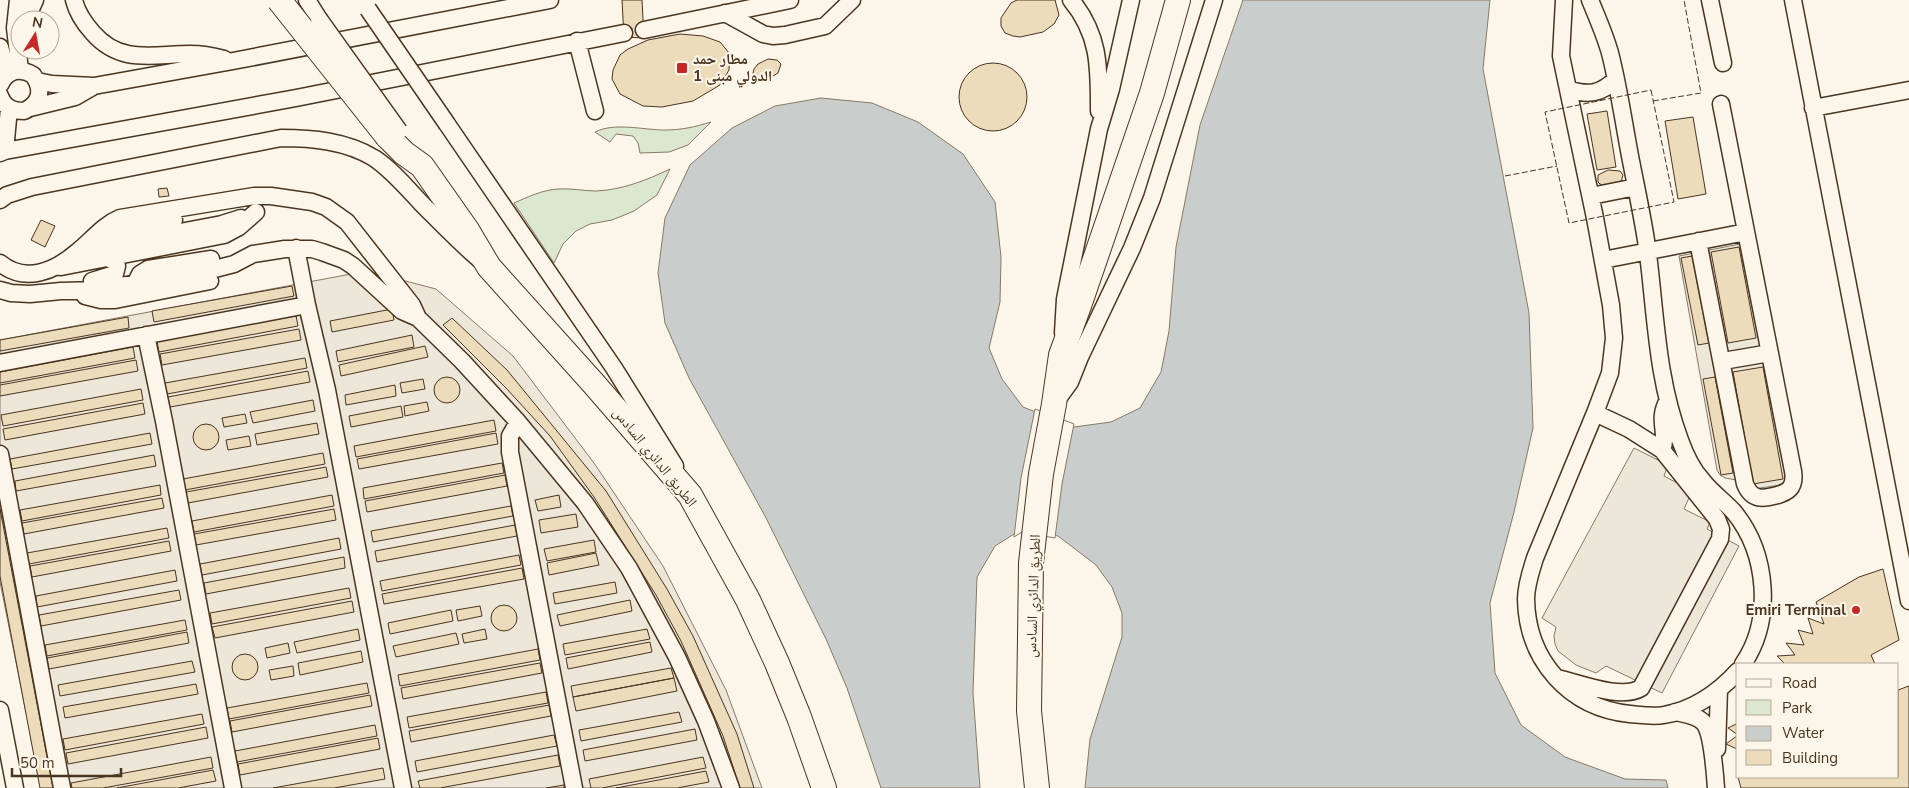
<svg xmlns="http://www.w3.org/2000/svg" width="1909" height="788" font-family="'Nunito Sans','Noto Naskh Arabic',sans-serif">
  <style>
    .green { fill: #dce7d0; stroke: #887966 }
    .parking { fill: #ede7d9; stroke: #887966 }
    .water { fill: #c9cecd; stroke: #887966 }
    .pier { fill: #fbf6e9; stroke: #887966 }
    .building { fill: #ecdcbc; stroke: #4a3520 }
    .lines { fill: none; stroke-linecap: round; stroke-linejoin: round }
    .minor-casing { stroke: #4a3520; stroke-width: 19 }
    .highway-casing { stroke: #4a3520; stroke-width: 26 }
    .minor { stroke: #fbf6e9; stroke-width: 16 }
    .highway { stroke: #fbf6e9; stroke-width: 24 }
    .minor-bridge-casing { stroke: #4a3520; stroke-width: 19; stroke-linecap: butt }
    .highway-bridge-casing { stroke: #4a3520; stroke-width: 26; stroke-linecap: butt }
    .minor-bridge { stroke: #fbf6e9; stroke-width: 16 }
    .highway-bridge { stroke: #fbf6e9; stroke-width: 24 }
    .fence { stroke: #4a3520; stroke-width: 1; stroke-dasharray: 6 2.5; stroke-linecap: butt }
    .poi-dot { fill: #c62828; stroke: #fbf6e9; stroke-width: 2 }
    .labels { text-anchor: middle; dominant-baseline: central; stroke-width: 4; stroke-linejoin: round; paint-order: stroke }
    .poi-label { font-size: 15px; font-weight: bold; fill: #4a3520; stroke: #fbf6e9; text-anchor: start }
    .street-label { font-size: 15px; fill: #4a3520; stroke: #fbf6e9 }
  </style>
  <rect width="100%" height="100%" fill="#fbf6e9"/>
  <path class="green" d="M711 122 688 145 669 152 640 153 638 143 633 136 616 134 610 142 595 132C615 122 643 130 665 130 681 130 695 127 711 122Z
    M670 169 657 195 634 211 612 220 590 224 576 231 563 244 554 263 514 203C528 197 542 190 558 189 571 188 584 191 596 191 622 190 647 180 670 169Z"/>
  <path class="parking" d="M1740 244 1787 484 1740 491 1736 480 1725 478 1720 475 1717 470 1679 256Z
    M367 271 436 289 513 356 594 463 663 566 726 690 762 788H41L0 582V340Z
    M1634 448 1668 465 1664 476 1692 491 1684 509 1710 522 1707 529 1739 546 1662 693 1606 666 1596 673 1576 665 1558 651 1555 644 1554 636 1556 627 1542 618Z"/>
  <path class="water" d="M1243 0H1490L1483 69 1529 313 1533 428 1514 512 1490 603 1495 673 1521 725 1565 757 1625 779 1666 780 1668 788H1085L1090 739 1122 637V613L1112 587 1096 565 1058 536 1022 529 995 546 977 577 973 693 980 788H881L847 688 826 639 765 516 689 378 665 323 658 273 665 218 690 165 732 128 775 106 821 98 872 103 918 122 963 154 995 202 1001 257 1000 302 989 348 1002 379 1023 407 1074 427 1111 422 1140 408 1161 372 1169 331 1176 247 1200 125Z"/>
  <path class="pier" d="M1035 409 1074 424 1062 484 1055 538 1022 532 1014 537 1021 478Z"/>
  <path class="building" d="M622 0H642L644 38 624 37Z
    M1017 0H1055L1059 15 1054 24 1043 32 1020 37 1013 36 1005 33 1001 26V18L1011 3Z
    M680 34 703 36 720 42 730 54 729 70 720 85 693 101 662 107 643 106 620 94 612 79 613 70 620 55 628 49 648 40Z
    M768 59 777 60 781 64 778 73 768 79 755 78 753 73 754 69 758 64Z
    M959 97a34 34 0 1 1 68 0a34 34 0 1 1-68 0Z
    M1607 111 1616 167 1597 170 1587 114Z
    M1693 117 1706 194 1678 199 1665 121Z
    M1608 170 1620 171 1623 175 1621 182 1605 186 1600 184 1598 182V175Z
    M167 188 169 196 159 197 158 189Z
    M41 220 55 226 45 247 31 240Z
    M1739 247 1756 338 1728 343 1711 252Z
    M1692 256 1709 343 1698 345 1681 258Z
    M292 286 294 296 154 322 152 311Z
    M392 309 394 320 332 332 330 321Z
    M296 316 298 326 159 352 157 341Z
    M128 317 129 328 0 351V340Z
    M452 318 507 370 606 491 667 589 693 636 737 734 754 788H740L723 736 681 641 656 595 594 497 550 436 506 388 443 325Z
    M299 329 301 340 162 365 160 354Z
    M412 335 414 347 338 362 336 351Z
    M425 346 428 357 341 376 339 365Z
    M133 347 135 358 0 383V372Z
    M305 358 307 368 167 394 165 383Z
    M136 360 138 371 0 396V385Z
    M1763 367 1783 479 1753 484 1733 372Z
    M308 371 310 382 170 407 168 397Z
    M434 390a13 13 0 1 1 26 0a13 13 0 1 1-26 0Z
    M1715 377 1733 473 1721 475 1703 379Z
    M423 379 425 389 402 393 400 383Z
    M395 385 396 396 346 405 345 395Z
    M141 389 143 400 3 426 1 415Z
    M313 400 315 411 253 423 250 412Z
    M427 402 429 411 405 416 404 406Z
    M143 403 145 414 5 440 3 429Z
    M401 406 403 417 351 427 349 416Z
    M245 414 247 423 224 427 222 418Z
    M494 420 496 431 356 457 354 446Z
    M317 423 319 434 257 445 255 434Z
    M193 437a13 13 0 1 1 26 0a13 13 0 1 1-26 0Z
    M150 433 152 444 12 469 10 459Z
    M496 433 498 444 359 469 357 459Z
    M249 436 251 446 228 450 226 440Z
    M323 453 325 464 185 490 183 479Z
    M154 455 156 466 16 491 15 481Z
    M502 463 504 473 364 499 363 488Z
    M326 467 328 477 188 503 186 492Z
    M505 475 507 486 367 512 365 501Z
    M160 485 161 495 22 521 20 510Z
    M332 495 334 506 194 532 192 521Z
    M559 495 561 507 538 511 535 500Z
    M162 498 164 508 24 534 22 523Z
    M511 506 513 516 373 542 371 531Z
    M0 509 53 788H40L0 576Z
    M334 509 336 520 196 545 194 534Z
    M576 514 578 527 541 533 539 520Z
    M515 525 517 536 377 562 375 551Z
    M167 528 169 538 29 564 27 553Z
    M339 538 341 549 202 575 200 564Z
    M594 540 596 552 547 561 544 549Z
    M169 541 171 551 32 577 30 566Z
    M596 553 599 565 549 575 547 563Z
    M519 555 521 565 382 591 380 581Z
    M344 557 345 568 206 594 204 583Z
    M522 568 524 579 384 604 382 594Z
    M1883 569 1899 640 1871 655 1875 664H1785L1777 656 1795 655 1786 643 1804 645 1798 630 1813 634 1808 618 1824 624 1816 602 1859 577Z
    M175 570 177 581 37 607 36 596Z
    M615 582 617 593 555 604 553 593Z
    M349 588 351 598 212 624 210 613Z
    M179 590 181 600 41 626 39 615Z
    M630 600 632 611 560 626 557 615Z
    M352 601 354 612 215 638 212 627Z
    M491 618a13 13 0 1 1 26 0a13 13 0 1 1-26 0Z
    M480 606 482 616 458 621 456 610Z
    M451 610 453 621 390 634 388 623Z
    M185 620 187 630 47 656 45 645Z
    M358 629 360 640 297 653 294 642Z
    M485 629 487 639 464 643 462 634Z
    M647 629 650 639 565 655 563 644Z
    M187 632 189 643 49 669 47 658Z
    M456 633 459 644 396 657 393 646Z
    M650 642 652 652 568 669 566 658Z
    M288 643 290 653 267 658 265 648Z
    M538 649 540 660 400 686 398 675Z
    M361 651 363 662 300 675 298 663Z
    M232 667a13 13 0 1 1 26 0a13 13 0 1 1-26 0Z
    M192 661 195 672 60 696 58 685Z
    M540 663 542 673 403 699 401 688Z
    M293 666 294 676 271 680 269 670Z
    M671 668 674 678 573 697 571 686Z
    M674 678 677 691 576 711 573 697Z
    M367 683 369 693 229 719 227 708Z
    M196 684 198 694 65 718 63 707Z
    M1909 686V788H1741L1738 777H1898V690Z
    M546 692 548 703 409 728 407 717Z
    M370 695 372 706 232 732 230 721Z
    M549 705 551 716 411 742 409 731Z
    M679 712 682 722 581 741 579 730Z
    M202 714 204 724 65 750 63 739Z
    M1738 723V774L1737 749 1726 744 1738 735 1728 728Z
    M375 725 377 736 237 762 235 751Z
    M206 727 208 738 68 764 66 753Z
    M695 729 697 740 585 761 583 750Z
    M554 735 557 746 417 772 415 761Z
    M378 738 380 749 240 775 238 764Z
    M558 755 560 766 440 788H420L418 781Z
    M211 757 213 768 103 788H72L71 783Z
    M703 757 706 768 602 788H591L589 779Z
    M383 768 385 779 334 788H273Z
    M213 770 216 781 178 788H117Z
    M706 771 709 782 677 788H616Z
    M564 785V788H546Z"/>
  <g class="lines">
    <defs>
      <path id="minor" d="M18 0 15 28 20 70
        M74 0C77 13 84 23 93 33 121 65 153 54 190 54 201 54 213 56 224 59
        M307 0 319 19
        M1071 0C1100 35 1099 68 1099 111
        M1564 0 1561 56 1595 218 1611 305 1614 338 1610 373 1595 413 1535 558C1531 571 1526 585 1526 599 1527 660 1569 708 1630 714 1641 715 1653 717 1664 715 1693 710 1718 693 1738 671
        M1590 0C1597 17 1605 35 1610 53 1619 88 1624 125 1631 161 1637 192 1644 223 1648 254 1656 318 1657 379 1680 440 1685 454 1692 469 1702 480 1711 492 1724 501 1734 512 1768 554 1773 620 1743 664
        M1710 0 1723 63
        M1793 0 1909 601
        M725 13 763 34 773 36 785 35 825 26 852 0
        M26 20 35 0
        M644 30 790 0
        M577 41 595 111
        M0 47 7 75
        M37 81 52 84 94 86 233 61 550 0
        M0 85C7 70 20 67 33 75 44 90 40 104 24 111 12 111 4 107 0 96
        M1568 89C1588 96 1601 94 1616 79
        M30 108 75 97 94 86
        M1813 108 1909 90
        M447 124 614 368 675 466
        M5 151 9 108
        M0 153 5 151 296 98 624 33
        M1591 196 1636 187
        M0 200 7 195 32 187 281 138C312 138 346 141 374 158 392 170 406 187 421 203 440 222 458 241 479 259
        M100 234 174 220
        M1698 241 1745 484C1752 501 1763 499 1778 495 1783 493 1788 492 1791 487 1794 482 1794 477 1793 471L1721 104
        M296 248 307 305 327 390 403 788
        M80 254 96 248 222 224 241 218
        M1603 260 1746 232
        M0 263C25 284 55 271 77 252 91 241 103 225 120 218L254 196H271L312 202 326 207 347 222 412 305 418 318
        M61 267 224 235 239 227 256 212
        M92 281 115 274 117 266 116 262 108 258
        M135 284 140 274 148 269 211 259
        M0 290 11 293 30 294 61 291 98 290 211 270 234 264 253 254 285 249H312L322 252 344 260 353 266 402 311 418 318 462 361 518 422 585 503 629 568 677 657 706 721 731 788
        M85 296 101 300H115L210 281
        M1063 333 1065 299 1099 129 1111 89 1131 0
        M146 335 164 421 233 788
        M1723 361 1770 353
        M0 363 307 305
        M1057 400 1070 382 1080 357 1132 248 1152 198 1214 0
        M518 422 510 436V452L574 788
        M1662 450C1669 432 1656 421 1668 400
        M0 454 62 788
        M1557 678C1580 683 1621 700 1641 688L1720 539 1721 529 1717 519 1662 450 1629 429 1595 413
        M0 710 15 788
        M1675 712C1684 714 1697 715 1704 723 1712 733 1715 774 1716 788
        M1717 749 1719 690"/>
      <path id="highway" d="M387 136 404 153 422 166 467 230 489 267 594 384 690 495 748 600 777 663 799 717 824 788
        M1037 788 1029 711 1031 563 1041 474 1054 404 1061 355 1080 303 1152 93 1178 0"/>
    </defs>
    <use href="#minor" class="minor-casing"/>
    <use href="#highway" class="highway-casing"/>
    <use href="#minor" class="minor"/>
    <use href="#highway" class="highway"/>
    <defs>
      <path id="minor-bridge" d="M368 9 447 124
        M319 19 399 131"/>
      <path id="highway-bridge" d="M279 0 387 136"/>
    </defs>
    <use href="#minor-bridge" class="minor-bridge-casing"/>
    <use href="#highway-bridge" class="highway-bridge-casing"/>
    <use href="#minor-bridge" class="minor-bridge"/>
    <use href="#highway-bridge" class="highway-bridge"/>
    <path class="fence" d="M1651 90 1674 202 1569 223 1545 112Z
      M1653 101 1701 93 1684 0
      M1505 176 1557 166"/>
  </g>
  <g class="poi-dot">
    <rect x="676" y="62" width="12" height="12" rx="2.5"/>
    <circle cx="1856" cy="610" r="5"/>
  </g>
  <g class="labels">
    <g class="poi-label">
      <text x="693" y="59">مطار حمد<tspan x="693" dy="17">الدولي مبنى 1</tspan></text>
      <text x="1846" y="610" text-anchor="end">Emiri Terminal</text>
    </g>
    <g class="street-label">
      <text transform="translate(655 457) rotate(51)">الطريق الدائري السادس</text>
      <text transform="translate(1033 596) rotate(-88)">الطريق الدائري السادس</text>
    </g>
  </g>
  <rect x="1736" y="663" width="162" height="115" fill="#fbf6e9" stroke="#b4a999"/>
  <rect x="1746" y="679" width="25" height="8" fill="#fbf6e9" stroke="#b4a999"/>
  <text x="1782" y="688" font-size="15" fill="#4a3520">Road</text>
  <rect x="1746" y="700" width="25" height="15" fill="#dce7d0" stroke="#b4a999"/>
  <text x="1782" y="713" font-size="15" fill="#4a3520">Park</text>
  <rect x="1746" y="726" width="25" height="15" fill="#c9cecd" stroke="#b4a999"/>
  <text x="1782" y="738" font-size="15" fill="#4a3520">Water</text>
  <rect x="1746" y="750" width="25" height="15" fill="#ecdcbc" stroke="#b4a999"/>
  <text x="1782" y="763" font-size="15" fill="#4a3520">Building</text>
  <g transform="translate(35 35) rotate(11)"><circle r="24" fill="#fbf6e9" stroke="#b4a999"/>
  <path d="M0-4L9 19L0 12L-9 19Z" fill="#c62828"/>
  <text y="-8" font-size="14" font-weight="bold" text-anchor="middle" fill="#4a3520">N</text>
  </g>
  <path d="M12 768v8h109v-8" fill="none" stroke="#4a3520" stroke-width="2.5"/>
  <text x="20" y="768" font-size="15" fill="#4a3520" stroke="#fbf6e9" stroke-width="4" paint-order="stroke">50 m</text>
</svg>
